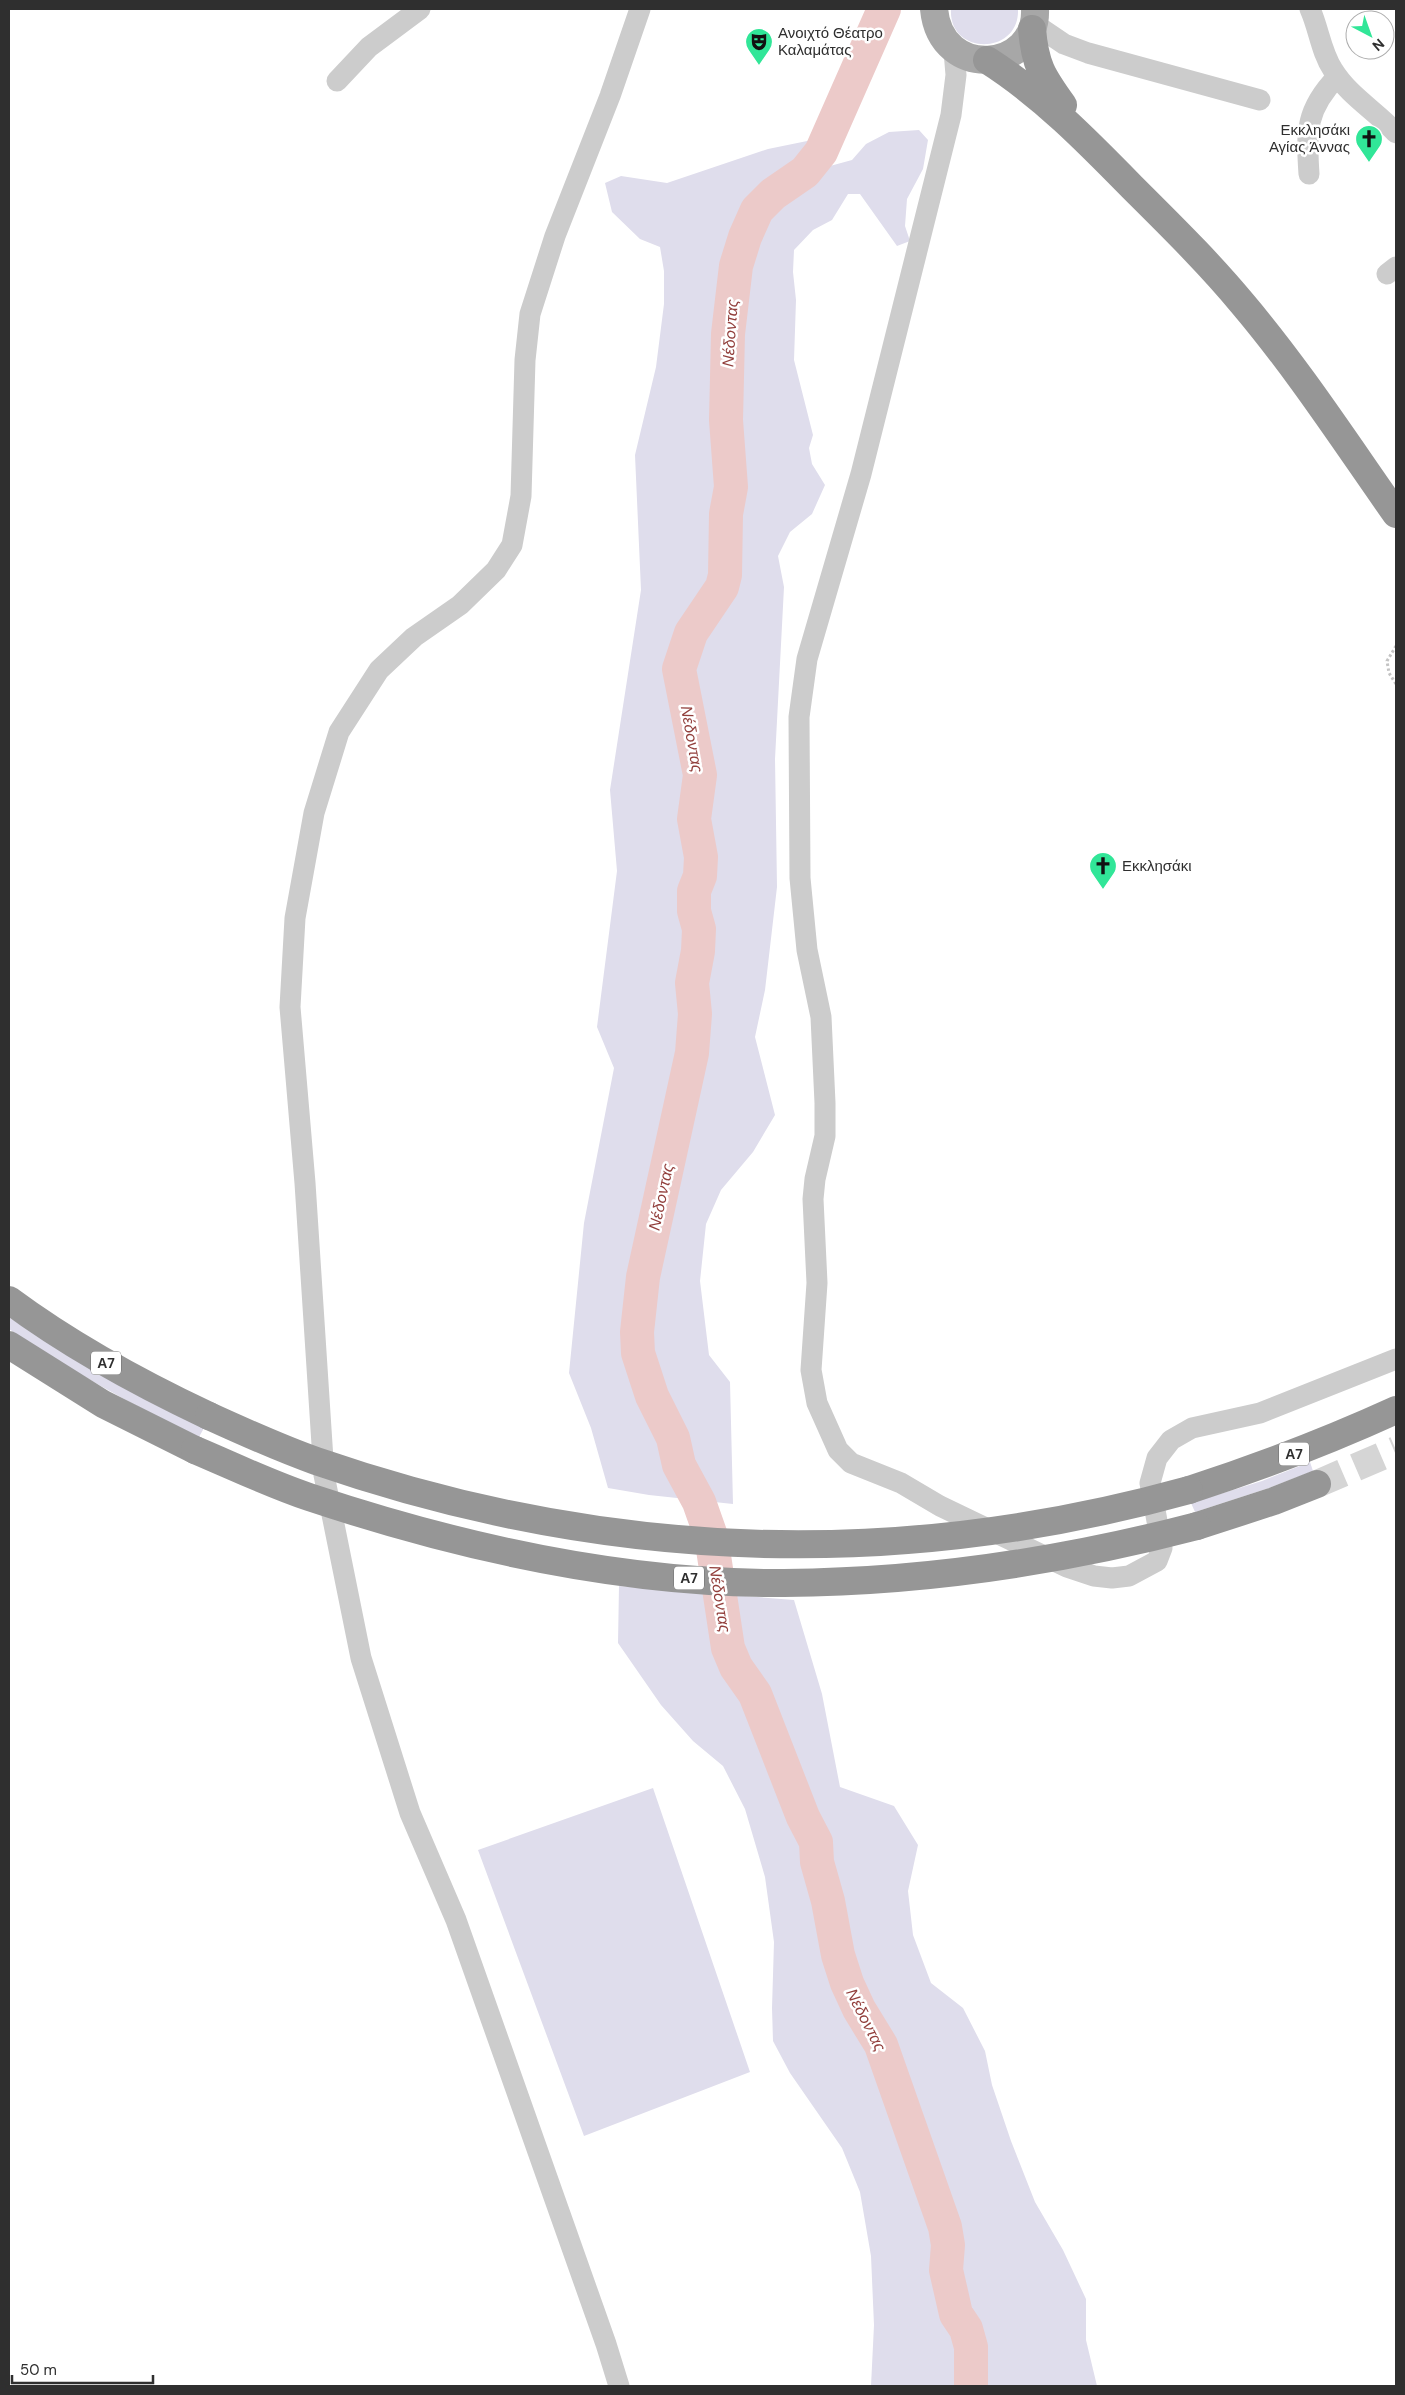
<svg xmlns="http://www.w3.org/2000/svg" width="1405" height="2395" font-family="'DM Sans',sans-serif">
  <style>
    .green { fill: #dfddec }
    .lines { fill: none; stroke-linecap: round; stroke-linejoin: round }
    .river { stroke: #eccac9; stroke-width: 34 }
    .highway-tunnel { stroke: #d5d5d5; stroke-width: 28; stroke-dasharray: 28 14; stroke-linecap: butt }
    .path { stroke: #c3c3c3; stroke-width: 3; stroke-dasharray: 2.5 2.5; stroke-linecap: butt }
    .minor { stroke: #ccc; stroke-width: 21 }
    .major { stroke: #a7a7a7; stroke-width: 28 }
    .highway { stroke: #969696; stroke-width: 28 }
    .highway-bridge { stroke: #969696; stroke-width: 28 }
    .labels { text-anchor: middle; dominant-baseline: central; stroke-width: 5; stroke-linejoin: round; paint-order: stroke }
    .shield { fill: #fff; stroke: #6d6d6d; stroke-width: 1 }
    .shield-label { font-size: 14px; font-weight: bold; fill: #2f2f2f }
    .poi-label { font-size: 15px; fill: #2f2f2f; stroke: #fff; text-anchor: start }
    .water-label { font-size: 16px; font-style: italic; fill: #923f3c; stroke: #fff }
  </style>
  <rect width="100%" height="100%" fill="#fff"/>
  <path class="green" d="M951 9H1018C1020 56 948 56 951 9Z
    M919 130 928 140 923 169 907 199 905 226 910 241 897 246 860 194H848L832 220 813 230 794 250 793 272 796 300 794 360 813 435 809 448 812 464 825 485 812 514 790 532 778 556 784 587 775 759 777 887 765 990 755 1037 775 1115 753 1152 721 1190 706 1224 700 1281 709 1355 730 1382 733 1504 649 1495 608 1488 591 1428 569 1373 584 1223 614 1068 597 1027 617 871 610 790 641 590 635 455 656 367 664 304V271L660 247 640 239 612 212 605 183 621 176 667 183 768 149 812 140 814 148 830 166 852 160 866 144 889 132Z
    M9 1317C71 1359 135 1396 204 1428L199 1437C133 1406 70 1370 9 1329Z
    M1310 1462 1313 1471 1269 1488 1195 1512 1191 1503 1262 1481Z
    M619 1586 794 1600 822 1694 840 1787 894 1806 918 1845 908 1891 913 1935 931 1983 963 2008 985 2051 992 2085 1011 2141 1035 2202 1063 2250 1086 2299V2340L1097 2386H871L874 2325 871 2256 860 2192 842 2148 790 2073 773 2041 772 2008 774 1942 765 1877 745 1809 723 1766 693 1741 661 1705 618 1643Z
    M653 1788 750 2072 584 2136 478 1850Z"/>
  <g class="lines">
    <path class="river" d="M884 9 821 152 805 172 773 194 757 210 745 237 736 266 728 334 726 420 731 487 726 514 725 575 722 587 691 633 679 669 700 775 694 819 701 857 700 876 694 891V911L699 929 698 951 692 983 695 1014 692 1053 643 1277 637 1332 638 1353 652 1396 673 1438 679 1465 699 1502 711 1536 728 1648 736 1667 755 1694 803 1817 816 1842 817 1862 828 1901 838 1955 847 1983 859 2009 881 2045 945 2227 948 2245 946 2270 956 2314 966 2329 971 2347V2386"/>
    <path class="highway-tunnel" d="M1317 1484 1396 1450"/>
    <path class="path" d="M1396 646 1387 661 1389 673 1396 684"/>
    <path class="minor" d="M1310 9C1319 29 1321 52 1333 70 1349 96 1376 111 1396 133
      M1033 23 1064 44 1088 53 1260 100
      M954 51 956 75 951 115 861 474 807 659 799 717 800 878 807 950 821 1017 825 1103V1136L815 1179 813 1199 817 1283 811 1370 817 1403 838 1450 851 1463 901 1483 940 1506 1067 1567 1094 1576 1112 1578 1129 1576 1157 1561 1162 1548 1150 1483 1157 1458 1171 1440 1192 1428 1260 1413 1396 1359
      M337 81 369 47 420 9
      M1309 174C1306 131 1306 109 1337 77
      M1387 274 1396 267
      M619 2386 606 2344 456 1920 410 1813 361 1658 324 1475 305 1183 290 1007 295 918 314 813 339 732 379 670 414 637 460 605 496 570 512 545 521 496 525 360 530 314 555 236 610 96 640 9"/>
    <path class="major" d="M934 9C941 82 1038 71 1035 9"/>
    <path class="highway" d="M1032 29C1035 65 1042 76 1063 105
      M987 60C1042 95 1087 141 1132 187 1170 225 1208 262 1242 303 1298 369 1346 443 1396 514
      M9 1300C71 1346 139 1383 209 1416
      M9 1345 103 1404 195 1450
      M1189 1490C1260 1467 1328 1441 1396 1410
      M1197 1526 1274 1501 1317 1484"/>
    <path class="highway-bridge" d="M209 1416C244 1432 279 1448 316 1461 605 1561 894 1572 1189 1490
      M195 1450C233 1466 270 1484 309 1497 462 1548 623 1584 784 1583 923 1582 1063 1561 1197 1526"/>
  </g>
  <defs>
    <symbol id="theatre-pin" viewBox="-11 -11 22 30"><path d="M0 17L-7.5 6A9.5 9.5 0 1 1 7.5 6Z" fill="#31e698" stroke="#fff"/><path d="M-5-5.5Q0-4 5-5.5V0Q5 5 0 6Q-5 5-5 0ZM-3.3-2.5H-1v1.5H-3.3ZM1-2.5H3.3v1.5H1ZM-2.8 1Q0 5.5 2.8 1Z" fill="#111"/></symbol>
    <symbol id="church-pin" viewBox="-11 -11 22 30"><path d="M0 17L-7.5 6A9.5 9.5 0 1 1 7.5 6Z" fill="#31e698" stroke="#fff"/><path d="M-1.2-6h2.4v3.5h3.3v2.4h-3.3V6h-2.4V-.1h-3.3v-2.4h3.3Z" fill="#111"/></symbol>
  </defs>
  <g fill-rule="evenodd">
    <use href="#theatre-pin" x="743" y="26" width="32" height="43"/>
    <use href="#church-pin" x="1353" y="123" width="32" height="43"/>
    <use href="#church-pin" x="1087" y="850" width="32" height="43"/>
  </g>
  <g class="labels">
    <g class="shield">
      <rect x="91" y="1351.5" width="30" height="23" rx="4"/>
      <rect x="1279" y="1442.5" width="30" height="23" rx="4"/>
      <rect x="674" y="1566.5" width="30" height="23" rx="4"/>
    </g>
    <g class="shield-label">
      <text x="106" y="1363">Α7</text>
      <text x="1294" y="1454">Α7</text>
      <text x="689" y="1578">Α7</text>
    </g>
    <g class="poi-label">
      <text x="778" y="33">Ανοιχτό Θέατρο<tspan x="778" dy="17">Καλαμάτας</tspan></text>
      <text x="1350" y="130" text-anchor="end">Εκκλησάκι<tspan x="1350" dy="17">Αγίας Άννας</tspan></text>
      <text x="1122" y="866">Εκκλησάκι</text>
    </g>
    <g class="water-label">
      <text transform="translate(730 333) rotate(-86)">Νέδoντας</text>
      <text transform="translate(692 739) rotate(80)">Νέδoντας</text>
      <text transform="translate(661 1197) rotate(-78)">Νέδoντας</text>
      <text transform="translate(720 1599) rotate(81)">Νέδoντας</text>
      <text transform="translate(866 2020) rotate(63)">Νέδoντας</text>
    </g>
  </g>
  <rect width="1405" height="2395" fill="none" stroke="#2f2f2f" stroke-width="20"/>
  <g transform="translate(1370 35) rotate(139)"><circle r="24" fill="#ffffff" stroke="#acacac"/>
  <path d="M0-4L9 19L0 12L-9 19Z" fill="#31e698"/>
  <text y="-8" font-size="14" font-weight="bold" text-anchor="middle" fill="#2f2f2f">N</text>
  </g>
  <path d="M12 2375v8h141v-8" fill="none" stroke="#2f2f2f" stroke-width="2.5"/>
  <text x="20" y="2375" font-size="15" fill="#2f2f2f" stroke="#ffffff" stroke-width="4" paint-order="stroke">50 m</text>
</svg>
